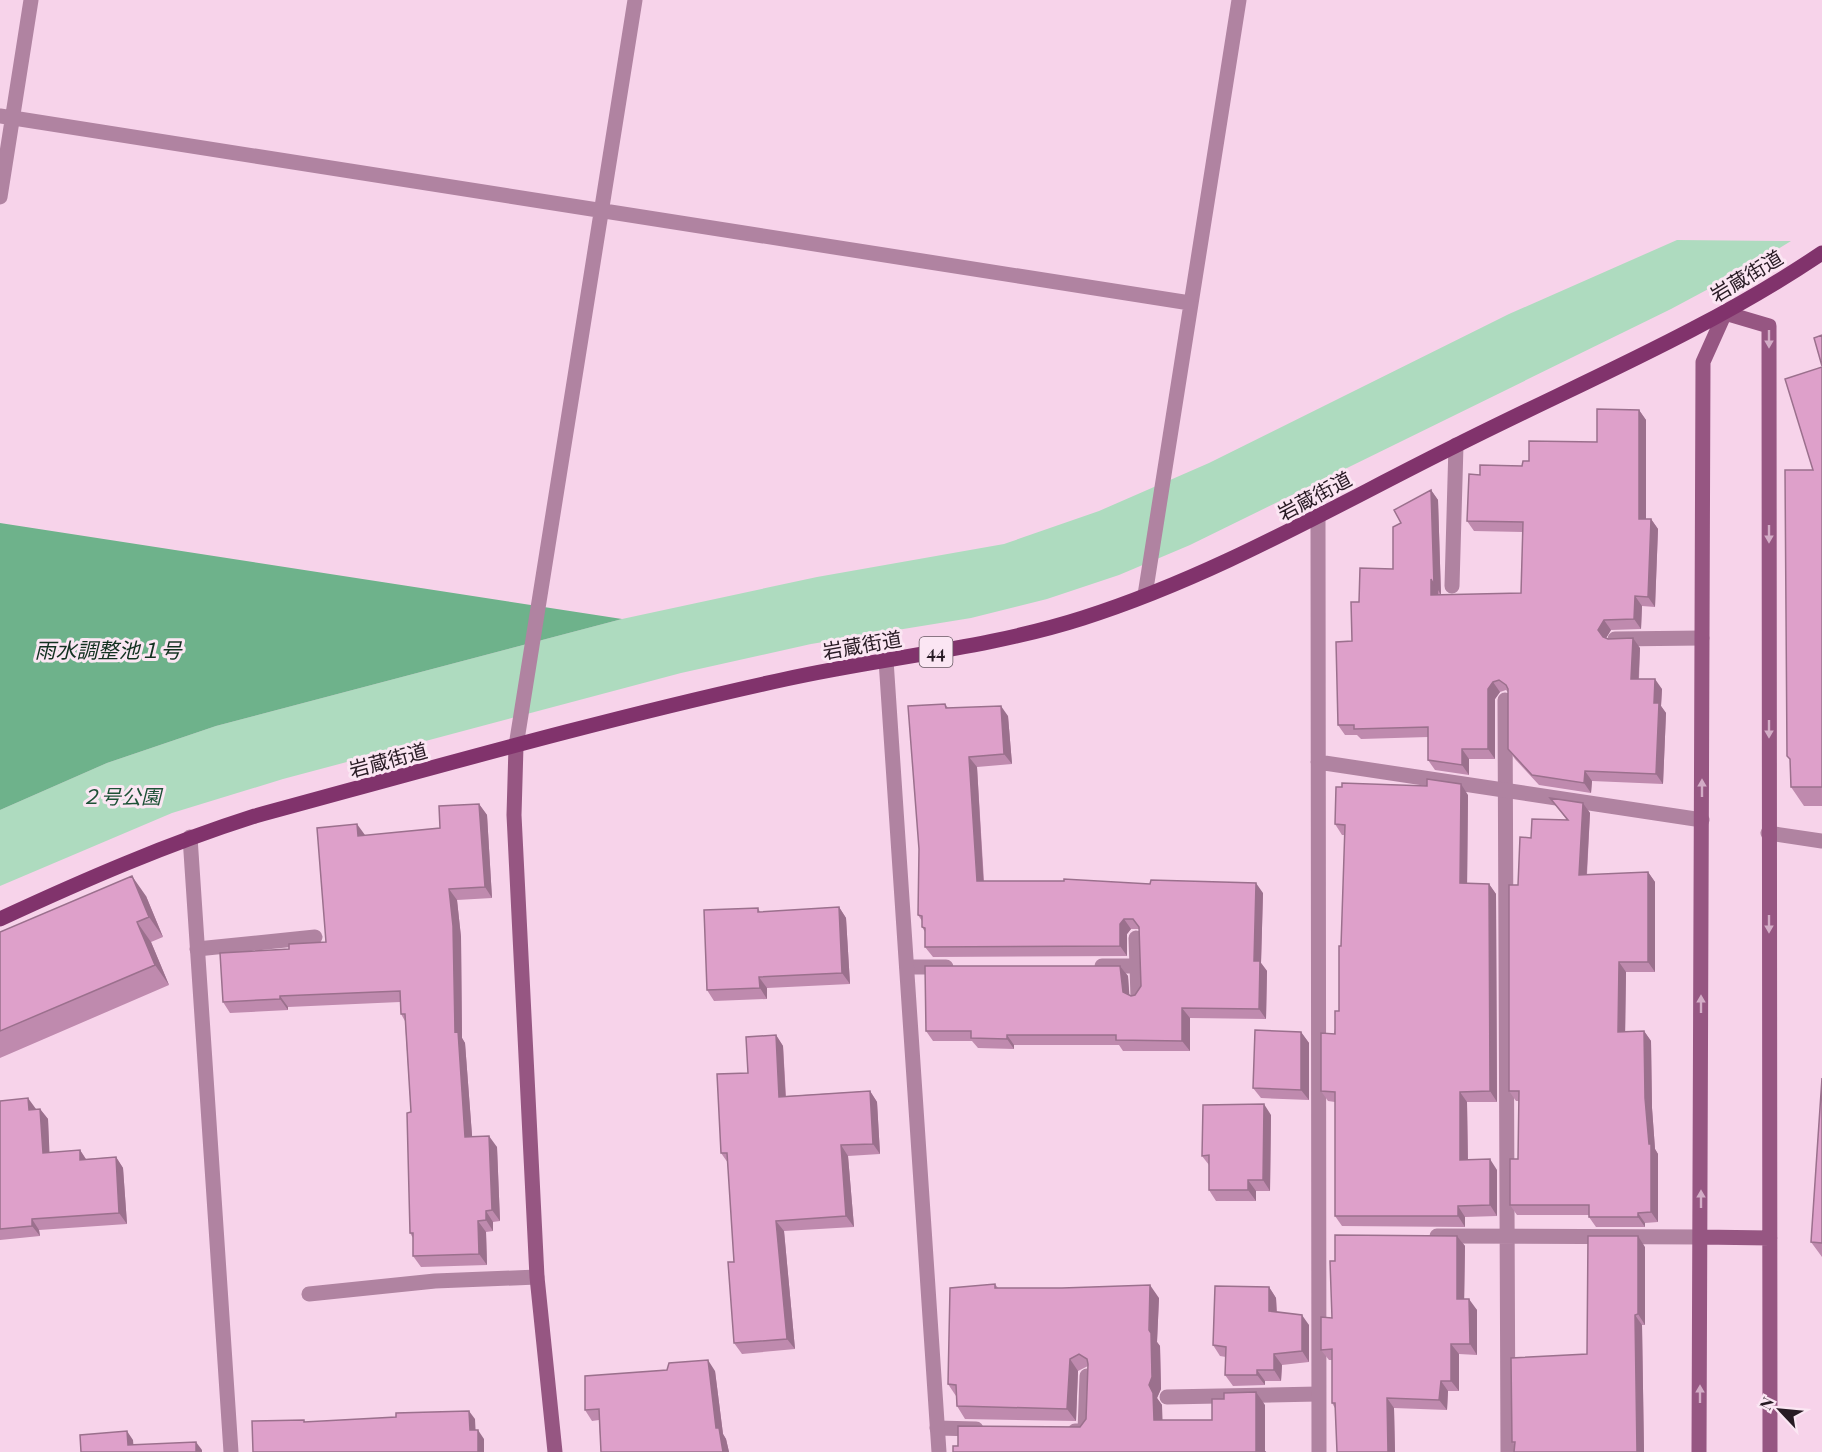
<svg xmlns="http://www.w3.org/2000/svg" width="1822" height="1452" font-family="'Playfair Display','Noto Sans JP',serif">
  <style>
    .green { fill: #aedbbf }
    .water { fill: #6eb28b }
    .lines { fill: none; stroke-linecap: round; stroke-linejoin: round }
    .lane { stroke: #b083a1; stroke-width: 15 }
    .street { stroke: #b083a1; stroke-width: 15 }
    .secondary { stroke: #965682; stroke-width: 15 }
    .primary { stroke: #81336c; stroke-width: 15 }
    .wall { fill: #bf8aae }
    .shaded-wall { fill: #9b708d }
    .building { fill: #dea0ca; stroke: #9b708d; stroke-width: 1.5 }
    .oneway { fill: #d3acc6 }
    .labels { text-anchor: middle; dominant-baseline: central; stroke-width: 6; stroke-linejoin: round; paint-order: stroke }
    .shield { fill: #fbe6f3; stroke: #675862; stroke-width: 1.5 }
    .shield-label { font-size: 18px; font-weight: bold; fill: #281b24 }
    .street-label { font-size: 20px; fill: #281b24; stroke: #fbe6f3 }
    .park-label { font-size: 20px; font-style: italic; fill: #1d5136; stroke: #fbe6f3 }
    .water-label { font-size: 21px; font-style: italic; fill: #123120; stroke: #fbe6f3 }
  </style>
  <rect width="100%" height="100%" fill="#f7d3ea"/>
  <path class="green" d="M1677 240 1791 241 1742 271 1671 309 1190 545 1119 575 1047 599 971 618 811 644 681 673 283 779 172 813 0 886V810L107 763 216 726 622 619 817 577 1004 544 1099 511 1209 463 1509 314Z"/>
  <path class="water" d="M0 523 622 619 216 726 107 763 0 810Z"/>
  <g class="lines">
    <path class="lane" d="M1452 586 1456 445
      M1615 639 1702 638
      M1505 700 1508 1452
      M1136 938 1138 997
      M197 949 315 937
      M1102 966H1136
      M907 967H946
      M1437 1236 1701 1237
      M309 1294 435 1281 537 1277
      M1167 1397 1318 1394
      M937 1428 976 1429
      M1075 1431H1085L1087 1376"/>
    <path class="street" d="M0 116 1190 303
      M0 197 31 0
      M1318 516 1319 1452
      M1145 595 1239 0
      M886 660 939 1452
      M516 746 635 0
      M1318 762 1702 820
      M1768 833 1822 841
      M190 837 231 1452"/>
    <path class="secondary" d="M516 746 514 815 537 1277 555 1452
      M1701 1237 1770 1238
      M1699 1452 1703 362 1725 313 1769 326 1770 1452"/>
    <path class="primary" d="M0 919C84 880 167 844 255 816 432 768 607 718 786 679 885 657 986 649 1083 618 1215 576 1334 506 1457 445 1580 383 1708 330 1822 253"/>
  </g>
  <path class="wall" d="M1822 367V806H1804L1791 787 1790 760 1787 756 1813 470Z
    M1639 410 1646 420V519H1651L1658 529 1655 607 1642 606 1641 629 1611 630 1606 638 1640 648 1639 679 1662 689 1661 706 1666 713 1663 784 1592 781 1591 793 1539 785 1515 759 1508 749V692L1506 690 1500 692 1495 699V759H1469V775L1435 770 1428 760V737L1361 739 1357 735H1345L1338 725 1359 602 1393 569 1401 523 1431 490 1438 500 1441 595 1521 593 1523 532 1474 531 1467 521 1480 475 1522 466 1529 461 1597 442Z
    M945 704 948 708 1008 716 1012 764 977 767 984 881 1263 893 1261 963 1267 971 1266 1019 1190 1018V1051H1123L1119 1045H1014V1049L978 1048 972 1041H933L926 1031 1120 966 1128 976 1129 996 1135 995 1141 986 1139 929H1131L1127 934V956L933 957 925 947V932L922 927V921L918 915Z
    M1468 795 1467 883 1489 884 1496 894 1497 1102H1467L1468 1160 1497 1170V1216L1465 1217V1227L1342 1226 1335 1216V1102L1328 1101 1321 1091 1339 1011 1345 835H1342L1335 824Z
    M1550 798 1583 803 1590 813 1587 875 1648 872 1655 882V972H1626L1625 1032 1644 1031 1651 1041 1652 1108 1655 1149 1658 1154V1222L1645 1223V1227H1596L1589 1217V1215H1517L1510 1205 1518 1159 1519 1101H1516L1509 1091 1518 885 1531 838 1567 820Z
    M479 804 487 815 492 898 457 900 461 937 462 1038 465 1043 472 1136 497 1147 500 1221 493 1222V1231L486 1232 487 1265 421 1267 413 1256V1238L410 1233 411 1112 405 1021 401 1014 400 1002 288 1007V1010L230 1013 223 1002 289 949 326 942 365 836 440 828Z
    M146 896 163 937 151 942 169 985 0 1058V932Z
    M839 907 846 918 850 984 767 988V999L714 1001 707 990 758 908 760 912Z
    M1301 1032 1309 1043V1100L1261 1098 1253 1088Z
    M776 1035 783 1046 786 1096 870 1091 877 1102 880 1154 848 1156 854 1227 784 1231 795 1349 742 1354 734 1343V1262L728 1163 721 1153 748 1073Z
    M1822 1078V1257L1811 1242Z
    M0 1101 36 1109H40L48 1119 49 1153 80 1150 86 1159 116 1157 123 1168 127 1224 39 1230 40 1236 0 1240Z
    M1271 1115 1270 1191H1256V1201H1216L1209 1190V1165L1202 1156Z
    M1457 1236 1465 1246 1464 1299 1477 1310V1355L1459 1354V1391H1448L1447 1410 1394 1408 1395 1452H1337L1335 1408 1332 1403V1360H1329L1321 1350 1332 1318 1335 1261Z
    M1645 1247V1325H1642L1644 1452H1514L1515 1445 1512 1442 1587 1354Z
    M995 1284 998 1288 1159 1298 1157 1342 1160 1346 1161 1389 1157 1398 1162 1405V1420H1212L1265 1405V1452L958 1446 1080 1427 1086 1419 1088 1366 1078 1371 1076 1421 965 1419 957 1406 956 1396 948 1384Z
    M1269 1287 1276 1298 1277 1312 1309 1325V1362L1282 1365 1281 1381H1265V1385L1233 1386 1225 1375 1226 1357 1220 1356 1213 1345Z
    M715 1371 723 1434 726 1439 729 1452H601L599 1420 592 1421 585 1410Z"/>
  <path class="shaded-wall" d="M1639 410 1646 420V529L1639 519Z
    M1431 490 1438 500 1441 595 1438 590V605L1431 595Z
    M1651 519 1658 529 1655 607 1648 597Z
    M1635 596 1642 606 1641 629 1634 619Z
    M1604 620 1611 630 1605 640 1610 647 1598 630Z
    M1633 638 1640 648 1638 689 1631 679Z
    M1655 679 1662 689 1661 706 1666 713 1663 784 1656 774 1654 703Z
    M1493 682 1500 692 1495 699V759L1488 749V689Z
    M1001 706 1008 716 1012 764 1004 754Z
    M1462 749 1469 759V775L1462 765Z
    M969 757 977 767 984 891 977 881Z
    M1585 771 1592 781 1591 793 1584 783Z
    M1461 784 1468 795 1467 893 1460 883Z
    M1583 803 1590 813 1586 885 1579 875Z
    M479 804 487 815 492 898 485 887Z
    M357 824 365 835 358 836Z
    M1648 872 1655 882V972L1648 962Z
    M132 876 146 896 163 937 149 917Z
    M1256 883 1263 893 1261 963 1267 971 1266 1019 1259 1009 1254 961Z
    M1489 884 1496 894 1497 1102 1490 1091Z
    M449 889 457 900 461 937 462 1038 465 1043 473 1148 465 1137 455 1032Z
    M839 907 846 918 850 984 842 973Z
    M1124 919 1131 929 1127 934V956L1120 946V924Z
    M137 922 151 942 169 985 155 965Z
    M1619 962 1626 972 1625 1042 1618 1032Z
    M1120 966 1128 976 1130 1003 1123 992Z
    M759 977 767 988V999L760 988Z
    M280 996 288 1007V1010L280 999Z
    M1182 1008 1190 1018V1051L1182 1041Z
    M1644 1031 1651 1041 1652 1108 1655 1149 1658 1154V1222L1651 1212 1649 1144 1645 1098Z
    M1301 1032 1309 1043V1100L1301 1090Z
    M776 1035 783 1046 786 1107 779 1097Z
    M1007 1035 1014 1045V1049L1007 1039Z
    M870 1091 877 1102 880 1154 873 1144Z
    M1460 1092 1467 1102 1468 1170 1460 1160Z
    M28 1098 36 1109 29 1110Z
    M1264 1104 1271 1115 1270 1191 1263 1180Z
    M40 1109 48 1119 50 1164 43 1153Z
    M489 1136 497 1147 500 1221 492 1210Z
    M841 1145 848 1156 854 1227 846 1216Z
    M80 1150 87 1161 80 1160Z
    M116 1157 123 1168 127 1224 119 1213Z
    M1490 1159 1497 1170V1216L1490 1205Z
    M1248 1180 1256 1191V1201L1248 1190Z
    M1458 1206 1465 1217V1227L1458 1216Z
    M486 1211 493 1222V1231L486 1220Z
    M1638 1213 1645 1223V1227L1638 1217Z
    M32 1219 39 1230 40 1236 32 1226Z
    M478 1221 486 1232 487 1265 479 1254Z
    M776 1221 784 1231 795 1349 787 1339Z
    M1457 1236 1465 1246 1464 1310 1457 1299Z
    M1638 1236 1645 1247V1325L1638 1314Z
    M1150 1285 1159 1298 1157 1342 1160 1346 1161 1389 1157 1398 1162 1405 1163 1433 1154 1420 1149 1385Z
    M1269 1287 1276 1298 1277 1322 1269 1311Z
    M1469 1299 1477 1310V1355L1470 1344Z
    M1302 1315 1309 1325V1362L1302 1351Z
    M1635 1315 1642 1325 1644 1452H1637Z
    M1451 1344 1459 1354V1391L1451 1381Z
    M1274 1354 1282 1365 1281 1381 1274 1370Z
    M1070 1359 1078 1371 1076 1421 1067 1409Z
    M708 1360 715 1371 723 1434 726 1439 729 1452H723L716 1428Z
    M1257 1370 1265 1381V1385L1257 1375Z
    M1441 1381 1448 1391 1447 1410 1439 1400Z
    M1256 1392 1265 1405V1452L1256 1451Z
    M1387 1398 1394 1408 1395 1452H1388Z
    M469 1411 475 1419 476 1439 470 1430Z
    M478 1430 484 1439V1452H478Z
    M127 1431 133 1440 134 1452 128 1445Z
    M196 1442 202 1450V1452H196Z"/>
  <path class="building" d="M1822 335V366L1814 338Z
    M1822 367V787H1791L1790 759 1787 756 1785 470H1813L1785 379Z
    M1597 409 1639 410V519H1651L1648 597 1635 596 1634 619 1604 620 1598 630 1603 637 1608 639 1633 638 1631 679H1655L1654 703H1659L1656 774 1585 771 1584 783 1532 775 1508 749V689L1506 685 1499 680 1493 682 1488 689V749H1462V765L1428 760V727L1354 729V725H1338L1336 642 1352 641 1351 602H1359L1360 568 1393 569V527L1401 523 1394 510 1431 490 1434 585 1431 579V595L1521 593 1523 522 1467 521 1469 474 1480 475V465L1522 466 1523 461H1529V441L1597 442Z
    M945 704 946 708 1001 706 1004 754 969 757 977 881H1064V879L1150 884 1151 880 1256 883 1254 961H1260L1259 1009 1182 1008V1041L1116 1040V1035H1007V1039L971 1038V1031H926L925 966H1120L1123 992 1131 996 1135 995 1141 986 1139 927 1133 919H1124L1120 924V946L925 947V928L922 927V916L918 915 919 849 908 706Z
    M1427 779 1461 784 1460 883 1489 884 1490 1091 1460 1092V1160L1490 1159V1205L1458 1206V1216H1335V1092L1321 1091V1033L1335 1034V1011H1339V946H1341L1345 825 1335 824 1336 787H1342V783L1427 786Z
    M1550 798 1583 803 1579 875 1648 872V962H1619L1618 1032 1644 1031 1645 1098 1649 1144H1651V1212L1638 1213V1217H1589V1205H1510V1159H1518L1519 1091H1509V885H1518L1520 837 1531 838 1532 819 1568 820Z
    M479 804 485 887 449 889 453 926 455 1032 458 1031 465 1137 489 1136 492 1210 486 1211V1220L478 1221 479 1254 413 1256V1233H410L407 1113 411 1112 405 1014H401L400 991 280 996V999L223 1002 220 953 289 949V944L326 942 317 828 357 824 358 836 440 828 439 806Z
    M132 876 149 917 137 922 155 965 0 1031V932Z
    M839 907 842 973 759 977 760 988 707 990 704 910 758 908V912Z
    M1255 1030 1301 1032V1090L1253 1088Z
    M776 1035 779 1097 870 1091 873 1144 841 1145 846 1216 776 1221 787 1339 734 1343 728 1262H734L727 1153H721L717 1074 748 1073 746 1037Z
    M1822 1078V1243L1811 1242Z
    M28 1098 29 1110 40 1109 43 1153 80 1150V1160L116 1157 119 1213 32 1219V1226L0 1229V1101Z
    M1264 1104 1263 1180H1248V1190H1209V1155L1202 1156 1203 1105Z
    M1335 1235 1457 1236V1299H1469L1470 1344H1451V1381H1441L1439 1400 1387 1398 1388 1452H1337L1335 1403H1332V1349L1321 1350V1317L1332 1318 1330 1261H1335Z
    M1588 1236H1638V1314L1635 1315 1637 1452H1514L1515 1442H1512L1511 1358 1587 1354Z
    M995 1284V1288H1062L1150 1285 1149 1330 1151 1333 1152 1377 1149 1385 1153 1393 1154 1420H1212V1399H1224V1393L1256 1392V1451L1266 1452H953V1446H958V1426L1080 1427 1086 1419 1088 1364 1087 1359 1079 1354 1070 1359 1067 1409 957 1406 956 1385 948 1384 950 1288Z
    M1215 1286 1269 1287V1311L1302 1315V1351L1274 1354V1370H1257V1375H1225L1226 1347 1213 1345Z
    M708 1360 716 1428H719L723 1452H601L599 1409 585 1410V1376L667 1370 669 1363Z
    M469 1411 470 1430H478V1452H253L252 1421 304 1420V1422L396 1417V1413Z
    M127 1431 128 1445 196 1442V1452H81L80 1435Z"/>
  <defs><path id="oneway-solid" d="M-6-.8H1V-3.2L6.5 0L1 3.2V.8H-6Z" transform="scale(1.5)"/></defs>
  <g class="oneway">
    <use href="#oneway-solid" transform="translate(1769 339) rotate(90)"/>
    <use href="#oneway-solid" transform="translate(1769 534) rotate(90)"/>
    <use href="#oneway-solid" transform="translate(1769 729) rotate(90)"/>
    <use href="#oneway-solid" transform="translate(1702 788) rotate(-90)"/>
    <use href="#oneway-solid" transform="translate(1769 924) rotate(90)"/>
    <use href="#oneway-solid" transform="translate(1701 1004) rotate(-90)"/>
    <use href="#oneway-solid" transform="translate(1701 1199) rotate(-90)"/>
    <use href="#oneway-solid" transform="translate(1700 1394) rotate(-90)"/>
  </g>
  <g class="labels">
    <rect class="shield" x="919.5" y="637" width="33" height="30" rx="4.5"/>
    <g class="shield-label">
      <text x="936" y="652">44</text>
    </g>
    <g class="street-label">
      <text transform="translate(1746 275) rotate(-31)">岩蔵街道</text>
      <text transform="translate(1314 495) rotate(-28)">岩蔵街道</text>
      <text transform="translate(862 644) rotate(-10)">岩蔵街道</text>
      <text transform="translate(388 759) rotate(-15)">岩蔵街道</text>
    </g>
    <g class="park-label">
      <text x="121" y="795">２号公園</text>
    </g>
    <g class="water-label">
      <text x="108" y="649">雨水調整池１号</text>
    </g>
  </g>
  <g transform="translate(1780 1410) rotate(296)" stroke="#fbe6f3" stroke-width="4.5" paint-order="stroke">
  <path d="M0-4.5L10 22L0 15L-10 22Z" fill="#281b24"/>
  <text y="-9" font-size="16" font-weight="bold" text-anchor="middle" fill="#281b24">N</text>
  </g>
</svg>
